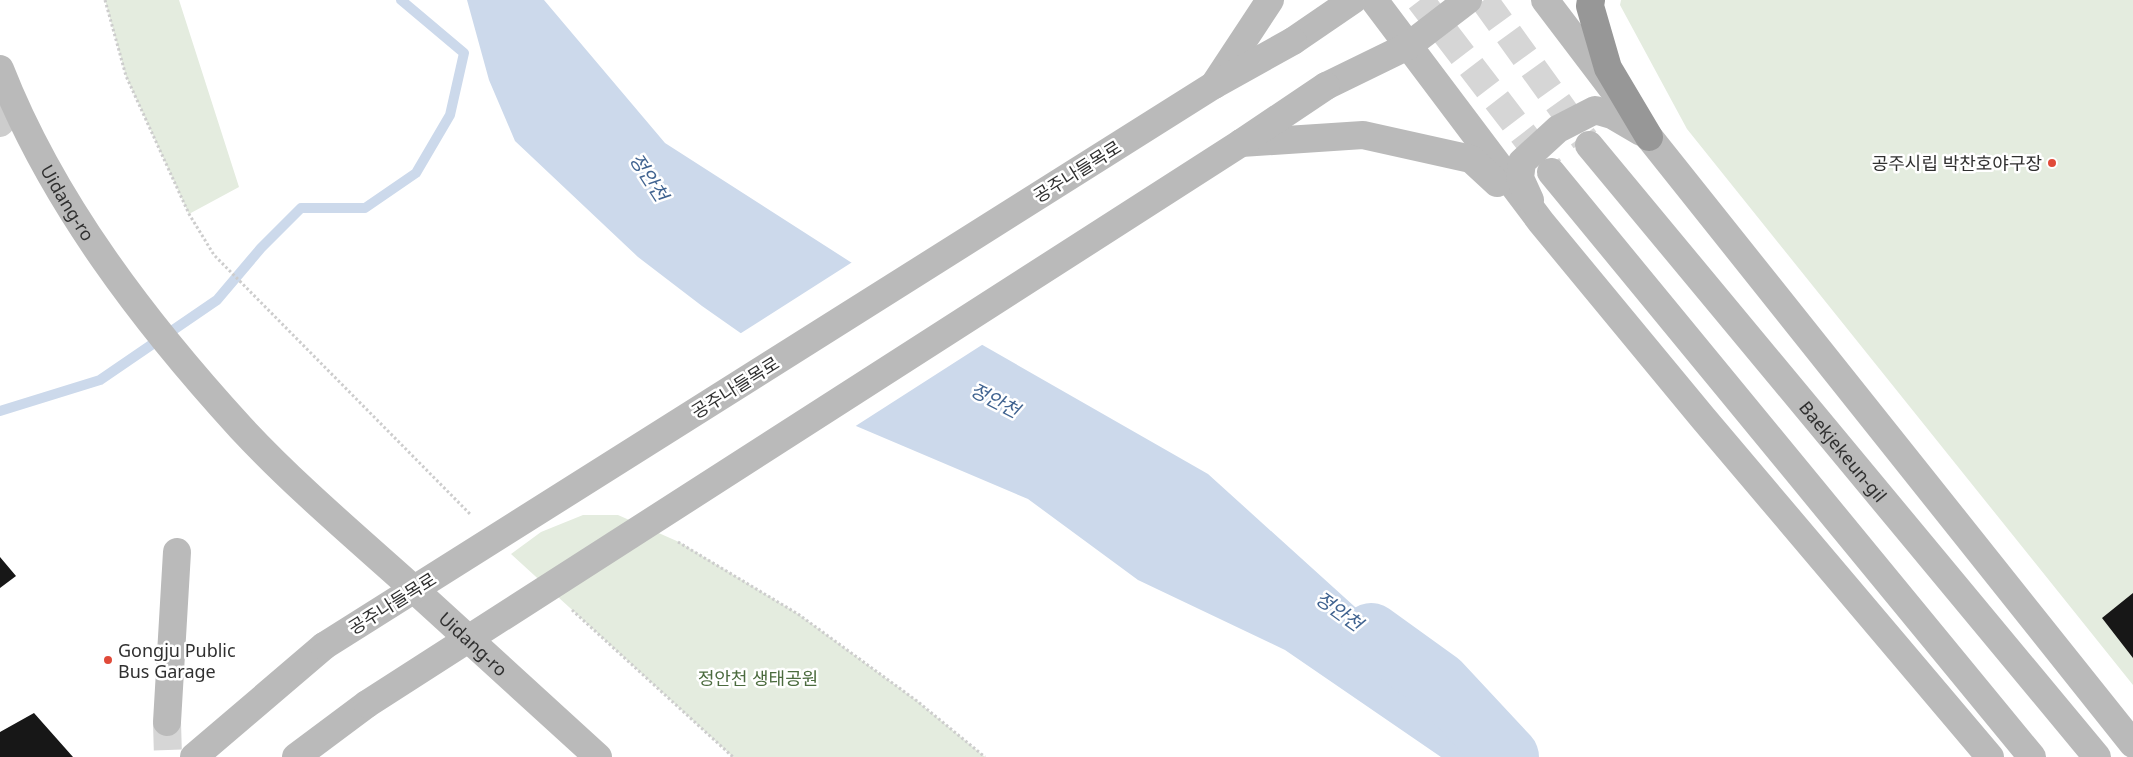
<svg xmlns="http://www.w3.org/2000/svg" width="2133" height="757" font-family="'Noto Sans','Noto Sans KR',sans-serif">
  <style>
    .green { fill: #e4ecdf }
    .water { fill: #ccd9eb }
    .pier { fill: #fff }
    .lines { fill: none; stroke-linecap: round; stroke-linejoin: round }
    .stream { stroke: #ccd9eb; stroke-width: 10 }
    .river { stroke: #ccd9eb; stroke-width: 62 }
    .building { fill: #171717 }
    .secondary-tunnel { stroke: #d6d6d6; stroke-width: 28; stroke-dasharray: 28 14; stroke-linecap: butt }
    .path { stroke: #cdcdcd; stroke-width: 3; stroke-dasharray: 2.5 2.5; stroke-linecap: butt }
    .minor { stroke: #cdcdcd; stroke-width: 28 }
    .secondary { stroke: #bababa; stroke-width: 28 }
    .motorway { stroke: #979797; stroke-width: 28 }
    .secondary-bridge { stroke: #bababa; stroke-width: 28 }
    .poi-dot { fill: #e04a39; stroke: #fff; stroke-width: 2 }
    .labels { text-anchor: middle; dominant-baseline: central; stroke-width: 5; stroke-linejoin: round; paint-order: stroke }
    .poi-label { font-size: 18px; fill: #303030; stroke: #fff; text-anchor: end }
    .street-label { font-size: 18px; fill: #303030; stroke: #fff }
    .park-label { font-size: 18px; fill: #4b6b3e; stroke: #fff }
    .water-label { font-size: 19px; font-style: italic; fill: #406390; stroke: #fff }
  </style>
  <rect width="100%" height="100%" fill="#fff"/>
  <path class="green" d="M105 0H179L239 187 189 214 126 76Z
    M1621 0H2133V685L1687 129 1620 5Z
    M583 515H618L679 542 798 614 917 701 985 757H733L511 554 541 532Z"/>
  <path class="water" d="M467 0H544L665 143 958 331 1208 474 1439 683 1508 757H1441L1285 650 1138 580 1028 499 856 426 772 355 702 306 638 257 515 141 489 80Z"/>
  <path class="pier" d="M854 261 985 343 854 427 770 357 738 335Z"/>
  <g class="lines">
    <path class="stream" d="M0 411 100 380 217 300 261 248 301 208H365L416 173 450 115 464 53 401 0"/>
    <path class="river" d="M1371 634 1439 683 1508 757"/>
  </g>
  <path class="building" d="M0 557 16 576 0 588Z
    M2133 593V658L2102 618Z
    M34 713 73 757H0V732Z"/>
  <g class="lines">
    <path class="secondary-tunnel" d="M1420 0 1550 169
      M1484 0 1585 140
      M167 722 168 757"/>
    <path class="path" d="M105 0 126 76 189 214 214 255 471 515
      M678 542 798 614 917 701 985 757
      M572 610 733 757"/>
    <path class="minor" d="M0 123 15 107"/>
    <g class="secondary">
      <path d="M1374 0 1541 222 1703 418 1990 757"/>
      <path d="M1545 0 1649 137 2133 744"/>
      <path d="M1293 41 1353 0"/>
      <path id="s1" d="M0 69C52 202 145 323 241 428 295 486 357 538 417 592 477 647 537 702 598 757"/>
      <path d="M1214 85 1270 0"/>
      <path d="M1326 86 1408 46 1468 0"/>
      <path d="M1241 143 1363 135 1471 159 1497 183"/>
      <path id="s2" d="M1589 145 2097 757"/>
      <path d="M1551 172 2032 757"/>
      <path d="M1530 200 1520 178 1522 162 1558 129 1595 110 1612 115 1641 132"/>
      <path d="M167 722 177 552"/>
      <path d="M194 757 324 646"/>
      <path d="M296 757 367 704"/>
    </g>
    <path class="motorway" d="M1591 0 1590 6 1608 68 1649 137"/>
    <path class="secondary-bridge" d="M324 646 1214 85 1293 41
      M367 704 1241 143 1326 86"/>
  </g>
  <g class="poi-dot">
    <circle cx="2052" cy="163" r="5"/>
    <circle cx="108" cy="660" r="5"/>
  </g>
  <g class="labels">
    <g class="poi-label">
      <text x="2042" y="163">공주시립 박찬호야구장</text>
      <text x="118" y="650" text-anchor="start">Gongju Public<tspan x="118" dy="21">Bus Garage</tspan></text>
    </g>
    <g class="street-label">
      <text transform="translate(1077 171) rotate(-32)">공주나들목로</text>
      <text stroke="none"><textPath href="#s1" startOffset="150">Uidang-ro</textPath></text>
      <text transform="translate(735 387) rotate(-32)">공주나들목로</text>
      <text stroke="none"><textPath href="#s2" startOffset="398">Baekjekeun-gil</textPath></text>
      <text transform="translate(392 603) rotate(-32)">공주나들목로</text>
      <text stroke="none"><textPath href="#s1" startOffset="752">Uidang-ro</textPath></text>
    </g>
    <g class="park-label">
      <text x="758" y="678">정안천 생태공원</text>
    </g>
    <g class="water-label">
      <text transform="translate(649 177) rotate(57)">정안천</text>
      <text transform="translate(995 400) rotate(27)">정안천</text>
      <text transform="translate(1339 611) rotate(36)">정안천</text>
    </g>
  </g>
</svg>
